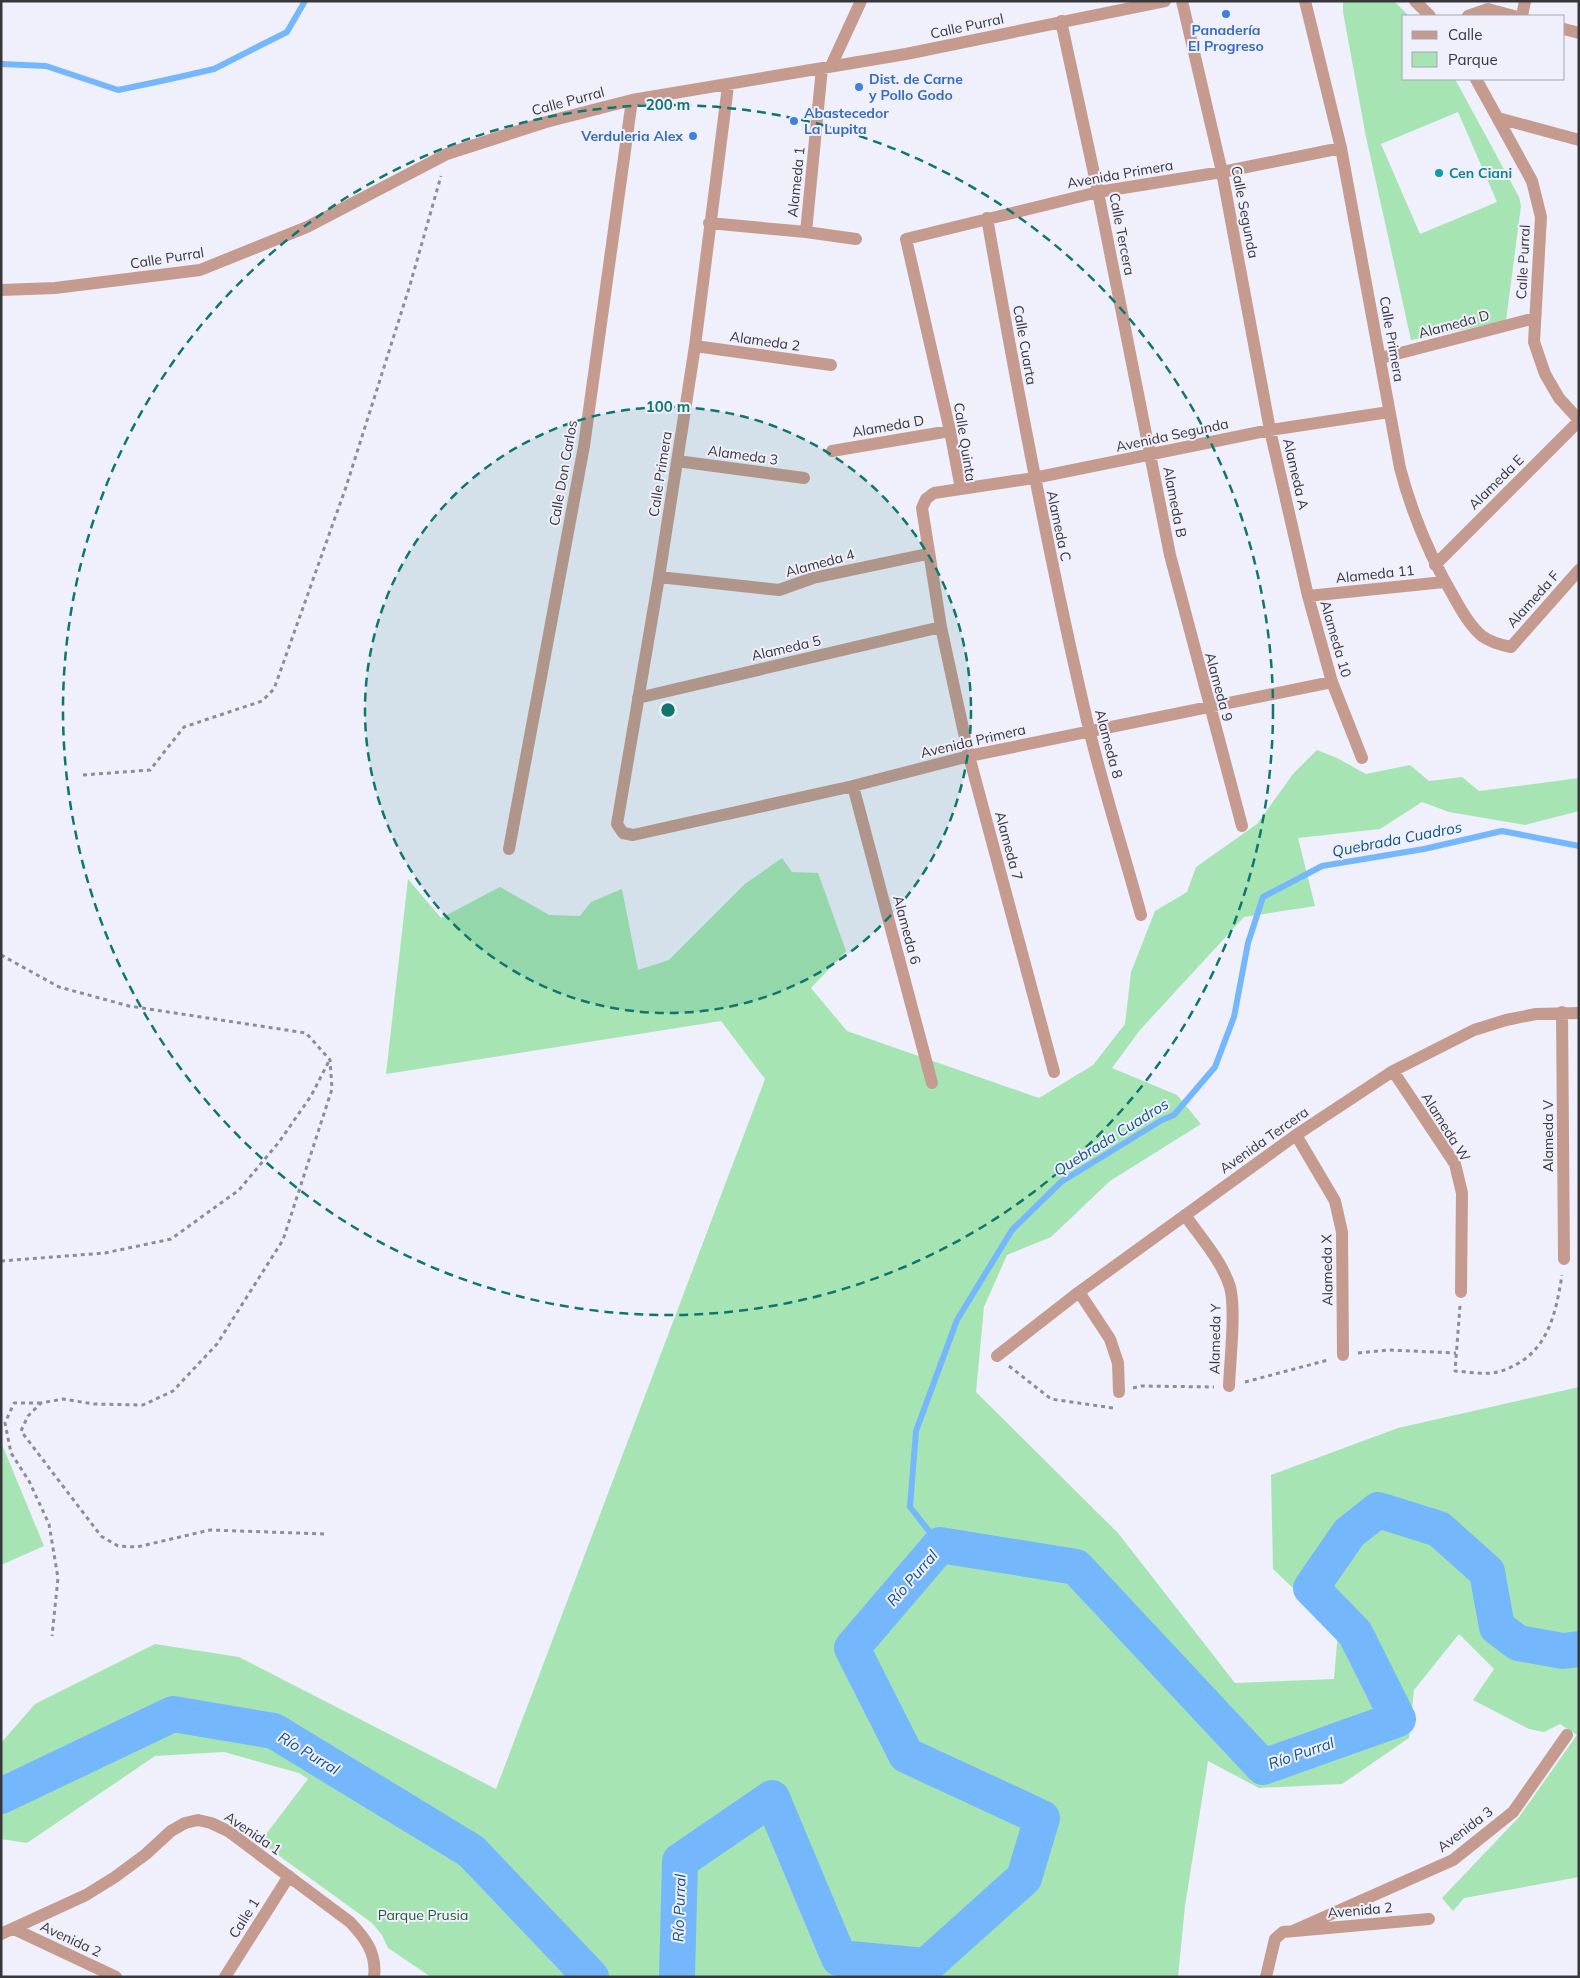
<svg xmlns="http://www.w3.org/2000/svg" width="1580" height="1978" font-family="Mulish,sans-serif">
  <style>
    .green { fill: #a6e5b3; fill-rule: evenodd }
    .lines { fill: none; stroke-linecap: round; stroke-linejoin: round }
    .stream { stroke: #75b7fd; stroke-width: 6 }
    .river { stroke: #75b7fd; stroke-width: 36 }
    .path { stroke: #8d8d96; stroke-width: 3; stroke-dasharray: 4 4; stroke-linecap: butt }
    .minor { stroke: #c69b8f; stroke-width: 12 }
    .ring { fill: none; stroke: #0f766e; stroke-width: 2.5; stroke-dasharray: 9 6 }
    .shop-dot { fill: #3f7fe0; stroke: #f0effc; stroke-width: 2 }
    .culture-dot { fill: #0f9aa8; stroke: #f0effc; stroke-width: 2 }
    .labels { text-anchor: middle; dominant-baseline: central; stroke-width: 4; stroke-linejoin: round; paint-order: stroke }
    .street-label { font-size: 14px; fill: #36363b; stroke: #f0effc }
    .shop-label { font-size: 14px; font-weight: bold; fill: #366cbe; stroke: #f0effc; text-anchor: start }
    .culture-label { font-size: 14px; font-weight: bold; fill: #0d838f; stroke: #f0effc; text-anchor: start }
    .park-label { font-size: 14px; fill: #205b32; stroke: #f0effc }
    .water-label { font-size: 15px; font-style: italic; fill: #095391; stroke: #f0effc }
    .centre { fill: #0f766e; stroke: #f0effc; stroke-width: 2.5 }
    .ring-label { font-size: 15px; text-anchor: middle; font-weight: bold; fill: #0f766e; stroke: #f0effc; stroke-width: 4; stroke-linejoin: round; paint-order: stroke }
  </style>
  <rect width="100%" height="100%" fill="#f0effc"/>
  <path class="green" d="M1343 1H1394L1409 16H1404V79H1455L1519 197 1521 206 1506 321 1411 340 1366 137 1343 12ZM1458 112 1497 202 1420 234 1381 144Z
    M1317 750 1337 758 1366 774 1410 765 1429 781 1462 777 1479 791 1579 778V811L1525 825 1449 812 1422 802 1380 829 1298 838 1315 906 1244 917 1140 1030 1112 1068 1177 1095 1201 1124 1110 1181 1051 1237 1007 1255 984 1307 976 1392 1118 1533 1235 1683 1334 1679 1338 1631 1273 1569 1271 1475 1398 1428 1579 1387V1877L1464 1898 1453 1911 1442 1898 1519 1817 1577 1735 1560 1724 1544 1732 1529 1729 1473 1700 1494 1669 1459 1634 1414 1690 1409 1738 1342 1784 1259 1788 1208 1761 1185 1906 1178 1977H431L388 1948 382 1935 372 1923 260 1842 308 1779 299 1773 224 1752 155 1756 27 1843 1 1839V1743L35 1704 155 1644 239 1657 496 1789 765 1079 721 1021 386 1074 408 879 441 918 500 887 549 915 580 916 591 902 622 889 638 970 669 960 745 884 782 858 792 872 818 873 846 951 811 988 847 1031 1039 1098 1093 1065 1125 1024 1131 972 1155 911 1187 892 1196 867 1257 824 1293 774Z
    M1 1442 44 1546 1 1565Z"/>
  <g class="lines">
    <path class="stream" d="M1 64 46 66 118 90 166 80 214 69 287 32 305 1
      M940 1545 910 1507 916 1431 957 1320 1012 1230 1061 1182 1162 1120 1174 1115 1215 1067 1234 1017 1248 943 1263 897 1322 866 1424 849 1502 831 1579 846"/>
    <path class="river" d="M1 1796 173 1714 274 1731 471 1851 591 1977
      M677 1977 680 1861 772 1798 839 1958 926 1966 1024 1878 1042 1818 906 1755 852 1648 940 1545 1076 1567 1263 1767 1398 1719 1355 1633 1311 1588 1349 1533 1378 1510 1439 1529 1487 1572 1497 1627 1518 1643 1563 1651 1579 1649"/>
    <path class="path" d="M83 775 150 770 184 727 262 701 274 689 346 487 410 285 441 176
      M1 955 59 987 129 1006 306 1033 330 1060 332 1089 283 1240 217 1344 173 1391 143 1405 94 1404 63 1399 41 1403 28 1416 21 1431 101 1536 118 1546 137 1547 210 1530 326 1534
      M1 1261 105 1253 171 1239 239 1190 279 1142 311 1096 329 1061
      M1460 1306 1455 1371C1468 1372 1486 1375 1498 1372 1546 1358 1555 1319 1562 1275
      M1358 1353 1389 1350 1456 1353
      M1009 1366 1051 1399 1113 1408
      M1245 1382 1328 1360
      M1133 1388 1141 1386 1214 1387
      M41 1403H14L5 1423 11 1453 29 1481 49 1524 58 1578 52 1636"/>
    <path class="minor" d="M1182 1 1222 172 1270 430 1308 596 1332 682 1362 758
      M1305 1 1341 148 1400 468C1412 514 1430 557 1455 599 1462 612 1470 626 1482 636 1490 642 1501 645 1511 647L1579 570
      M1415 1 1430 16
      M1468 16 1488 9 1514 16
      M1522 16 1525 1
      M1061 21 1098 192 1170 555 1242 826
      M1564 29 1579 33
      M831 66 861 1
      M1476 79 1532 181 1541 217 1534 342 1545 374 1559 398 1579 420
      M728 86 695 346 659 577 617 824 623 833 633 835 853 786 969 756 1332 682
      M1498 118 1579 140
      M987 218C1017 389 1049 560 1089 729 1104 791 1124 853 1141 915
      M709 223 806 232 822 68
      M806 232 856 239
      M1 290 55 288 200 270 307 227 447 154 546 122 632 100 906 54 1165 1
      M695 346 831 365
      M1381 358 1535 318
      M832 451 950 431
      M677 461 804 478
      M961 489 950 431 906 239 1098 192 1222 172 1341 148
      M1435 565 1579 421
      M659 577 779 590 813 578 927 554
      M1308 596 1444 582
      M638 698 941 627
      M853 786 932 1083
      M509 849 584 446 632 100
      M1562 1012 1564 1259
      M1393 1071 1455 1164 1462 1193 1461 1292
      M1054 1072 969 756 941 627 922 508 926 499 934 493 1034 478 1270 430 1389 412
      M1296 1135 1335 1201 1342 1232 1343 1355
      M1185 1215C1200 1237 1222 1261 1230 1287 1236 1309 1230 1361 1229 1386
      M1079 1292 1110 1339 1118 1363 1119 1392
      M997 1356 1079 1292 1296 1135 1393 1071 1474 1030 1506 1020 1536 1014 1579 1013
      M14 1929 116 1977
      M1293 1931 1453 1860 1513 1812 1567 1735
      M1 1934 86 1895 115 1877 146 1854 171 1831 185 1823 198 1820 211 1823 228 1831 350 1922C365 1938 377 1953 374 1977
      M225 1977 289 1876
      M1266 1977 1275 1939 1283 1932 1429 1919"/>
  </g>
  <circle cx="668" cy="710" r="303" fill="#0f766e" fill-opacity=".12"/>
  <g class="ring">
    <circle cx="668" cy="710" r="303"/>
    <circle cx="668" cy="710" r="605"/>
  </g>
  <g class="shop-dot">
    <circle cx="1226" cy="14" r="5"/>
    <circle cx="859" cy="87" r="5"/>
    <circle cx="794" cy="121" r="5"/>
    <circle cx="693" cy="136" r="5"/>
  </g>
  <circle class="culture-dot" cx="1439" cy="173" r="5"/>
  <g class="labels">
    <g class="street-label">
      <text transform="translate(967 26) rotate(-12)">Calle Purral</text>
      <text transform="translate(568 101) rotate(-15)">Calle Purral</text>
      <text transform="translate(1120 174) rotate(-10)">Avenida Primera</text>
      <text transform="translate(796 182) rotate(-84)">Alameda 1</text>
      <text transform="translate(1245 212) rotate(79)">Calle Segunda</text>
      <text transform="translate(1122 234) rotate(79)">Calle Tercera</text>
      <text transform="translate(167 258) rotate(-9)">Calle Purral</text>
      <text transform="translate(1523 262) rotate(-87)">Calle Purral</text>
      <text transform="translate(1454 324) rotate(-15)">Alameda D</text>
      <text transform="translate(1392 339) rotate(80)">Calle Primera</text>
      <text transform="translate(765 341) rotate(8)">Alameda 2</text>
      <text transform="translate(1025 345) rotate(80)">Calle Cuarta</text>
      <text transform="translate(888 426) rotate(-10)">Alameda D</text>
      <text transform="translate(1172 435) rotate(-12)">Avenida Segunda</text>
      <text transform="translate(965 442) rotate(81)">Calle Quinta</text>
      <text transform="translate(743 455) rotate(8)">Alameda 3</text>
      <text transform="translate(563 473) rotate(-80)">Calle Don Carlos</text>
      <text transform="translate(660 474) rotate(-81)">Calle Primera</text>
      <text transform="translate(1296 474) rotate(77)">Alameda A</text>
      <text transform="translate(1496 482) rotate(-45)">Alameda E</text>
      <text transform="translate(1175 502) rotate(79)">Alameda B</text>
      <text transform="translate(1059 526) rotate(78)">Alameda C</text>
      <text transform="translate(820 563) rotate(-15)">Alameda 4</text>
      <text transform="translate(1375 574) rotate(-6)">Alameda 11</text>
      <text transform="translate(1533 599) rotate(-48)">Alameda F</text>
      <text transform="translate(1336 639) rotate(74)">Alameda 10</text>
      <text transform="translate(786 648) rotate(-13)">Alameda 5</text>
      <text transform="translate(1219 687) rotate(75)">Alameda 9</text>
      <text transform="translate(973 741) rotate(-13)">Avenida Primera</text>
      <text transform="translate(1109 744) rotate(75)">Alameda 8</text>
      <text transform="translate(1009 846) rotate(75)">Alameda 7</text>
      <text transform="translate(907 930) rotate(75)">Alameda 6</text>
      <text transform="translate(1446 1127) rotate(58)">Alameda W</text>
      <text transform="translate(1548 1136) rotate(-90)">Alameda V</text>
      <text transform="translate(1264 1140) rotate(-35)">Avenida Tercera</text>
      <text transform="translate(1327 1270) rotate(-91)">Alameda X</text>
      <text transform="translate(1215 1339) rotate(-89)">Alameda Y</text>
      <text transform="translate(1465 1829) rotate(-37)">Avenida 3</text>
      <text transform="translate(253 1833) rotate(34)">Avenida 1</text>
      <text transform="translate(1360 1910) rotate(-5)">Avenida 2</text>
      <text transform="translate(244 1918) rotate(-58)">Calle 1</text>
      <text transform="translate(71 1939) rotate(25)">Avenida 2</text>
    </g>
    <g class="shop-label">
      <text x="1226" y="30" text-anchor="middle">Panadería<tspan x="1226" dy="16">El Progreso</tspan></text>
      <text x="869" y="79">Dist. de Carne<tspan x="869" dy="16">y Pollo Godo</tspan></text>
      <text x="804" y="113">Abastecedor<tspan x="804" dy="16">La Lupita</tspan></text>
      <text x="683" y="136" text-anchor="end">Verduleria Alex</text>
    </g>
    <g class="culture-label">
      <text x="1449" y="173">Cen Ciani</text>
    </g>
    <g class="park-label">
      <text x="423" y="1915">Parque Prusia</text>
    </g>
    <g class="water-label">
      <text transform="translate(1397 839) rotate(-11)">Quebrada Cuadros</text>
      <text transform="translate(1111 1137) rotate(-32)">Quebrada Cuadros</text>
      <text transform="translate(912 1578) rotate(-49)">Río Purral</text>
      <text transform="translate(309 1753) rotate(31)">Río Purral</text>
      <text transform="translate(1301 1753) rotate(-19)">Río Purral</text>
      <text transform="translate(679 1908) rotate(-88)">Río Purral</text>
    </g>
  </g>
  <circle cx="668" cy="710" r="8" class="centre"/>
  <g class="ring-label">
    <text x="668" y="110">200 m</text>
    <text x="668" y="412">100 m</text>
  </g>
  <rect width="1580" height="1978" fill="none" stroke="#36363b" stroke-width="5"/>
  <rect x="1402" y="15" width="162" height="65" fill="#f0effc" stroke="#a6a5af"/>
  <rect x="1412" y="31" width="25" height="8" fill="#c69b8f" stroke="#a6a5af"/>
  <text x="1448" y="40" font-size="15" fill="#36363b">Calle</text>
  <rect x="1412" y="52" width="25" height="15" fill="#a6e5b3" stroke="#a6a5af"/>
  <text x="1448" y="65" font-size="15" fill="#36363b">Parque</text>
</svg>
